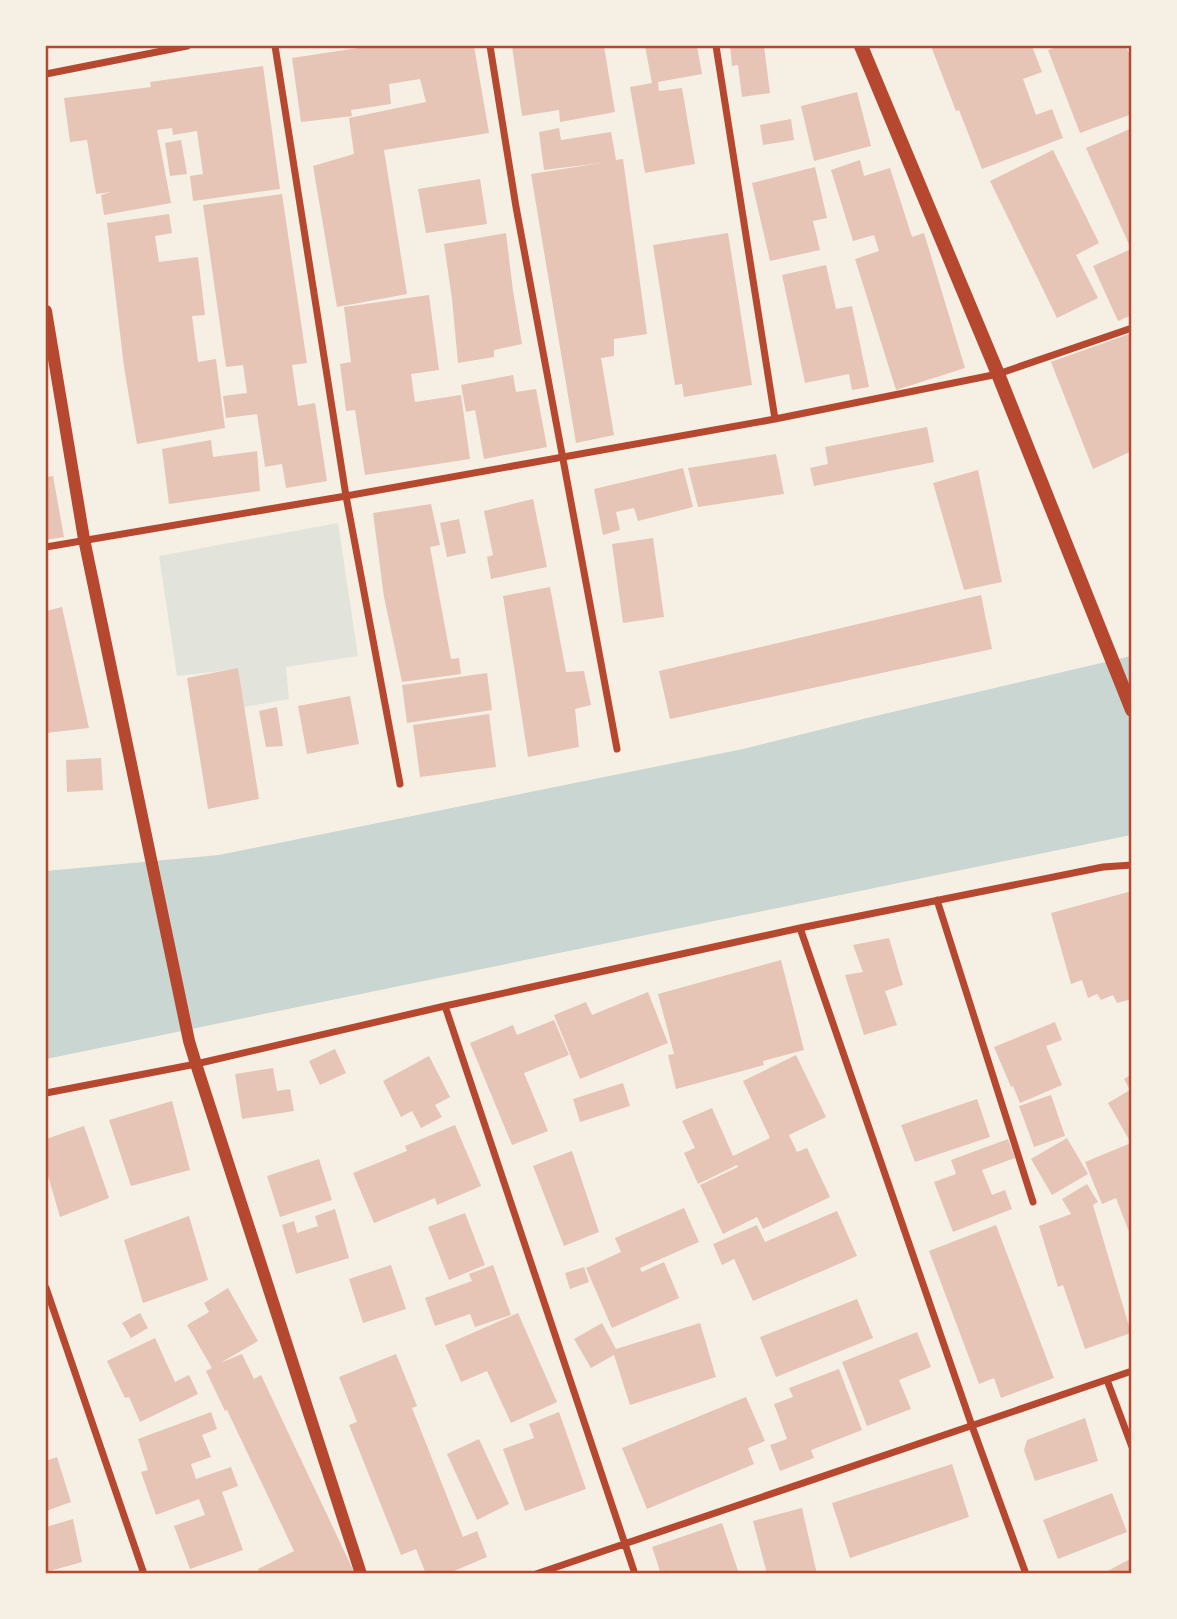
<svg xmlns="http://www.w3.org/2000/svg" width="1177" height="1619" font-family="Montserrat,sans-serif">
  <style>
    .green { fill: #e2e4dc }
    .water { fill: #c9d6d2 }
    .building { fill: #e6c5b7 }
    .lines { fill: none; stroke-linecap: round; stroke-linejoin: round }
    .minor { stroke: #b5482f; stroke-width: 7 }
    .tertiary { stroke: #b5482f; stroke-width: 12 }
    .secondary { stroke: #b5482f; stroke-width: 14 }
    .neatline { fill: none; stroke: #b5482f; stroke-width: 2.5 }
  </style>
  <rect width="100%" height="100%" fill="#f6efe4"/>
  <path class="green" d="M338 523 358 656 286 667 289 699 244 707 238 669 177 676 159 556Z"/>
  <path class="water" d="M1131 656V835L46 1059V871L219 855 743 749 867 718Z"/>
  <path class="building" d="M371 46H474L489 133 384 150 407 294 337 307 313 166 354 154 349 118 426 102 420 79 389 84 391 104 351 110 352 116 301 122 292 58Z
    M512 46H604L615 112 560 122 559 110 522 116Z
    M645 46H697L702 74 658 82 659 91 682 88 695 164 645 173 630 87 652 83Z
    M730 46H764L770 93 742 97 738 65 732 66Z
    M931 46H1032L1042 72 1023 79 1036 115 1052 109 1063 138 982 169 959 110 956 111Z
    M1060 46H1126L1132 60V114L1080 133 1048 50Z
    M263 66 280 189 193 201 190 176 203 174 197 131 173 135 172 128 157 130 171 203 104 215 101 195 111 192 96 194 87 140 70 142 64 98 151 87 150 82Z
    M857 92 871 146 814 161 801 106Z
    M791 119 794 140 763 145 760 125Z
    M559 128 561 140 611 132 616 160 623 159 647 334 614 339V356L601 358 614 435 576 443 531 174 601 163 544 170 539 132Z
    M1132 128V315L1118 321 1093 266 1131 249 1086 148Z
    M181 140 187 174 170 176 165 143Z
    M1053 150 1099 243 1076 255 1098 298 1057 318 990 181Z
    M860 160 864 176 890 168 912 237 924 233 965 368 896 390 855 259 879 251 874 235 853 241 831 170Z
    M815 167 827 218 813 221 820 250 770 261 752 183Z
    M480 179 487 224 426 233 418 189Z
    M282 194 307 363 292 365 298 406 315 403 327 481 286 488 282 464 265 467 257 414 226 418 223 396 247 393 243 365 226 367 203 205Z
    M169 214 172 233 155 236 159 262 198 257 205 315 192 316 198 362 216 359 225 428 137 444 124 367 107 223Z
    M506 233 513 291 522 344 494 350V357L458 363 452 299 444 244Z
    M728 233 752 385 684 397 682 384 675 385 653 245Z
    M826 265 836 309 852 306 869 387 852 390 849 374 805 383 782 275Z
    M429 295 439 370 411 374 415 402 461 395 470 459 365 475 355 410 346 411 340 364 351 362 344 307Z
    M1129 334 1132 340V451L1093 469 1051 362Z
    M513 375 516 392 536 389 547 447 484 459 475 410 466 412 461 385Z
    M927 427 934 462 814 486 810 468 828 464 825 447Z
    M211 440 213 457 257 451 260 491 169 504 162 449Z
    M776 454 784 494 698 507 688 468Z
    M683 468 693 507 638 521 634 508 616 512 620 530 603 535 594 489Z
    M978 470 1002 582 964 590 933 483Z
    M53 476 64 537 46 540V477Z
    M533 499 547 567 491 579 487 557 493 555 484 511Z
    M431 504 440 545 430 547 451 659 459 658 461 674 402 682 384 597 373 513Z
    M459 519 466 553 447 557 440 523Z
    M653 538 664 617 623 623 612 544Z
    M550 587 566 672 584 671 591 705 575 709 579 747 528 757 503 596Z
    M981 595 992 649 670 719 659 671Z
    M62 607 89 728 46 733V611Z
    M238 668 259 799 208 809 187 678Z
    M487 673 492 710 407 723 402 685Z
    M350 696 359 744 307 754 298 706Z
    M277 707 283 746 266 747 259 711Z
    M489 714 496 767 420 777 413 725Z
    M101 758 103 790 67 792 66 760Z
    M1132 891V985L1129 986 1132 999 1117 1003 1113 995 1101 1000 1097 994 1088 998 1082 980 1071 984 1051 913Z
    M889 938 903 985 885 991 897 1025 864 1035 845 975 863 972 853 945Z
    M781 960 804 1050 763 1061 764 1065 676 1089 668 1055 674 1054 658 994Z
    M648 992 668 1043 580 1079 554 1015 586 1002 592 1015Z
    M554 1020 569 1055 524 1073 548 1131 512 1145 470 1043 513 1025 517 1035Z
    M1055 1022 1062 1040 1046 1046 1062 1085 1020 1103 1013 1086 1011 1087 994 1047Z
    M335 1049 346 1073 320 1085 309 1061Z
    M796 1055 826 1117 789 1135 797 1152 807 1148 830 1197 763 1229 757 1217 723 1234 700 1185 738 1167 737 1165 698 1184 684 1153 695 1148 682 1121 712 1108 733 1156 770 1138 743 1081Z
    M429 1056 450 1097 435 1105 442 1117 421 1128 412 1111 401 1117 383 1081Z
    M273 1068 277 1091 290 1089 294 1111 242 1119 235 1074Z
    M1132 1074V1237H1131L1116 1198 1102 1204 1085 1162 1131 1143 1108 1103 1130 1090 1124 1079Z
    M623 1083 630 1106 580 1122 573 1099Z
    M1051 1095 1065 1136 1034 1147 1019 1106Z
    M977 1099 990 1137 915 1162 901 1125Z
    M172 1101 190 1170 131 1186 109 1120Z
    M455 1125 481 1186 437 1205 435 1198 374 1223 353 1173 407 1151 405 1146Z
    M84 1126 109 1198 60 1217 46 1169V1139Z
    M1067 1138 1088 1174 1052 1195 1031 1159Z
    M1008 1139 1015 1158 982 1170 992 1195 1005 1190 1012 1209 953 1232 934 1182 956 1174 951 1160Z
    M572 1151 599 1232 564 1246 533 1166Z
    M319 1159 332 1200 280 1217 267 1176Z
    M1087 1184 1098 1202 1093 1205 1131 1333 1085 1349 1063 1285 1058 1287 1039 1226 1071 1214 1062 1199Z
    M684 1208 699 1242 640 1268 642 1272 664 1262 679 1298 612 1328 586 1268 621 1252 615 1238Z
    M335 1209 349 1258 296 1274 282 1225 294 1221 297 1233 318 1226 315 1216Z
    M837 1211 857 1256 753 1301 734 1259 722 1265 713 1244 757 1225 765 1242Z
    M465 1213 485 1265 449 1280 428 1227Z
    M189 1216 208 1280 143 1303 124 1240Z
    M996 1225 1054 1378 1001 1398 994 1378 979 1384 929 1251Z
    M391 1265 406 1309 363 1323 349 1279Z
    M493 1265 511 1315 475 1327 470 1314 435 1326 425 1298 472 1281 469 1274Z
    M584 1267 589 1282 570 1289 565 1273Z
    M228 1288 258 1341 220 1363 242 1354 254 1379 261 1375 355 1574H260L258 1569 294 1551 227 1410 225 1411 206 1371 212 1368 187 1325 209 1312 204 1303Z
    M857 1299 873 1338 776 1377 760 1337Z
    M140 1313 148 1328 131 1338 122 1323Z
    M518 1313 557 1402 511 1423 487 1371 461 1382 445 1345Z
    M602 1323 616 1349 700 1323 716 1377 630 1405 614 1355 591 1368 574 1339Z
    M917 1332 931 1367 899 1380 911 1409 867 1426 842 1362Z
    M155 1338 175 1382 189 1375 198 1394 140 1422 129 1397 125 1398 107 1361Z
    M396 1354 417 1406 412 1408 463 1537 477 1531 487 1557 447 1574H426L416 1549 401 1555 349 1425 357 1422 339 1377Z
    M839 1369 862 1430 811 1450 814 1458 780 1471 770 1445 787 1439 774 1404 793 1397 789 1388Z
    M746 1397 765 1441 748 1448 754 1464 647 1509 622 1448Z
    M211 1412 217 1429 202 1435 211 1457 191 1464 196 1479 231 1467 238 1486 222 1492 243 1550 190 1569 174 1526 205 1515 199 1499 156 1515 141 1472 148 1470 138 1439Z
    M559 1412 586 1489 525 1511 503 1449 534 1438 529 1424Z
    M1085 1418 1098 1461 1035 1481 1024 1450 1027 1440Z
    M479 1439 509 1504 477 1520 447 1454Z
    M57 1457 71 1502 46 1511V1461Z
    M952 1464 969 1517 850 1558 832 1503Z
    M1112 1493 1127 1532 1058 1559 1043 1520Z
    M802 1508 817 1574H767L753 1521Z
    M73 1519 82 1562 46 1572V1527Z
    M722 1523 739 1574H661L652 1547Z
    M1132 1558V1574H1102Z"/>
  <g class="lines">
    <path class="minor" d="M275 46 346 496 400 784
      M490 46 516 207 617 749
      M716 46 775 419
      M46 74 187 46
      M46 547 346 496 775 419 998 374 1132 328
      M937 900 1033 1202
      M800 928 972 1426 1026 1574
      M445 1006 635 1574
      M46 1093 196 1064 445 1006 800 928 1103 867 1132 865
      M46 1288 144 1574
      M1107 1380 1132 1447
      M536 1574 1132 1371"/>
    <path class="tertiary" d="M46 311 84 539 189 1041 196 1064 361 1574"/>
    <path class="secondary" d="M861 46 998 374 1132 710"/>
  </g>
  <rect width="1177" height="1619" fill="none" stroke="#f6efe4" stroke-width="94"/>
  <rect x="47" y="47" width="1083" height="1525" class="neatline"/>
</svg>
